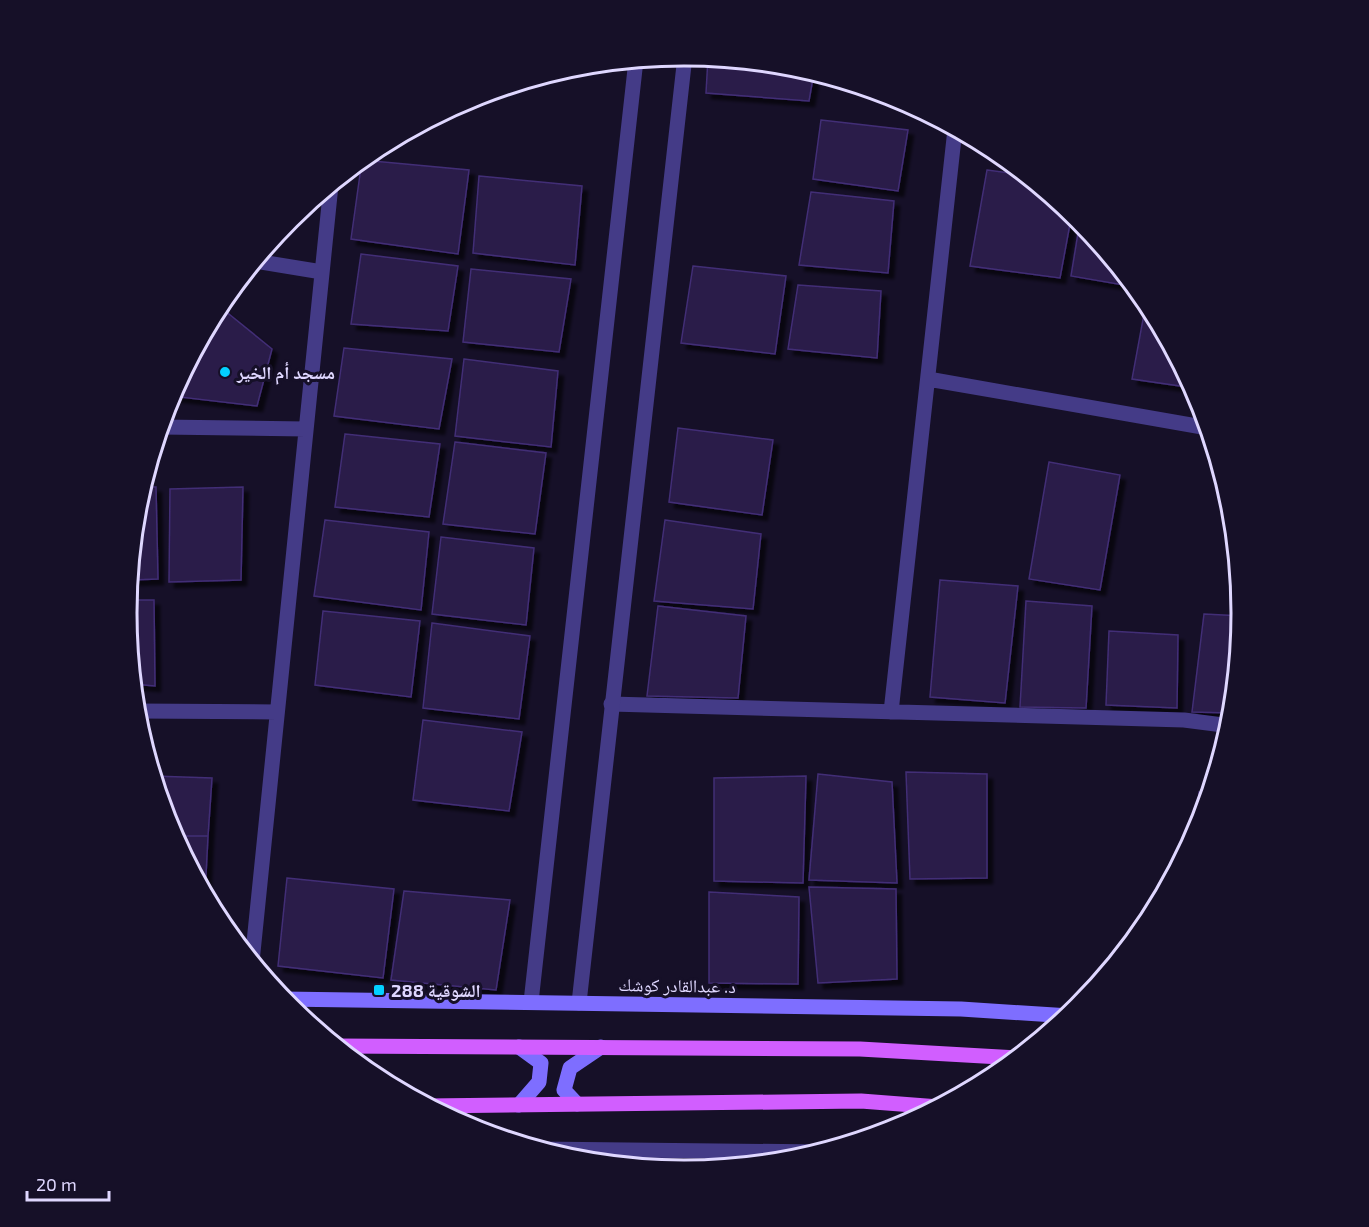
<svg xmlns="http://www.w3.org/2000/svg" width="1369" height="1227" font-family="'Exo 2','Noto Naskh Arabic',sans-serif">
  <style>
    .building { fill: #291c49; stroke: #422e76; stroke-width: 1.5; filter: url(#shadow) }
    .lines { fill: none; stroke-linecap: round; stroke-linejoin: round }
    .minor { stroke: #443b87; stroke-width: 15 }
    .tertiary { stroke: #443b87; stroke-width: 15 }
    .secondary { stroke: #7e6eff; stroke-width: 15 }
    .primary { stroke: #d15eff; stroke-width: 15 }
    .poi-dot { fill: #03d0ff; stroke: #161028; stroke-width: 2 }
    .labels { text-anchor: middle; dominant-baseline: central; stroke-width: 6; stroke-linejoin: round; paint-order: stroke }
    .poi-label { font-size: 18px; font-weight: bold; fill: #dfd7ff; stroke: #161028; text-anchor: start }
    .street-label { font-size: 18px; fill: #dfd7ff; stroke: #161028 }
    .rim { fill: none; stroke: #dfd7ff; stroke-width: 3 }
  </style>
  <defs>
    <filter id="shadow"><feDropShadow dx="5.5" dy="5.5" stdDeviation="1.5" flood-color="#0009"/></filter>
  </defs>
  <rect width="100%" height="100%" fill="#161028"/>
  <path class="building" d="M708 58 794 66 814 72 809 101 706 93Z
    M821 120 908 130 898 191 813 179Z
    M362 160 469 170 458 254 351 239Z
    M987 170 1025 175 1072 213 1060 278 970 266Z
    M479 176 582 186 575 265 473 253Z
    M811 192 894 201 888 273 799 265Z
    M1080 221 1135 287 1071 276Z
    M361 254 458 266 448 331 351 324Z
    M693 266 786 276 775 354 681 343Z
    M471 269 571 279 559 352 463 342Z
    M798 285 881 291 877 358 788 349Z
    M1146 303 1149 304 1194 388 1132 379Z
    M219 306 272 349 257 406 171 396Z
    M344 348 452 359 439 429 334 416Z
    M464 359 558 371 551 447 455 436Z
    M678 428 773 440 762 515 669 502Z
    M345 434 440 444 429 517 335 507Z
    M455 442 546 453 535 534 443 524Z
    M1049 462 1120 475 1100 590 1029 579Z
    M143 487H156L158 579 130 580 137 504Z
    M243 487 241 580 169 582 170 489Z
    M325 520 429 532 421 610 314 596Z
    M665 520 761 534 753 609 654 601Z
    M441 537 534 548 526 625 432 614Z
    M940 580 1018 586 1005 703 930 697Z
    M128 600H154L155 686 133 684 127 613Z
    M1026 601 1092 606 1086 708 1020 707Z
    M658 606 746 616 738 698 647 696Z
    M323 611 420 621 411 697 315 685Z
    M1204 614 1242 616 1233 713 1192 712Z
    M432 623 530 636 519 719 423 708Z
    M1109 631 1178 635 1177 708 1106 705Z
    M423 720 522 732 509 811 413 800Z
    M906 772 987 774V878L910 879Z
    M818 774 892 782 897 883 809 880Z
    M153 776 212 778 208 836H174Z
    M806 776 803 883 714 881V778Z
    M1199 792 1210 793 1195 837Z
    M174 836H208L205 894Z
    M287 878 394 889 383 978 278 966Z
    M809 887 896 889 897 979 818 983Z
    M404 891 510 900 496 990 391 980Z
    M709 892 799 897 798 984 709 983Z"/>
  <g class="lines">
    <path class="minor" d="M255 261 322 272
      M928 379 1208 428
      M161 427 306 429
      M611 704 1184 720 1231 726
      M136 711 277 712
      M891 712 955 129
      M252 962 331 185"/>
    <path class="tertiary" d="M531 1002 636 60
      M579 1003 685 56
      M538 1149 821 1152"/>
    <path class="secondary" d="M283 999 961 1009 1070 1016
      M577 1104 564 1090 570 1068 601 1047
      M519 1105 539 1082 541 1063 519 1047"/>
    <path class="primary" d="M337 1046 860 1049 1018 1058
      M427 1106 861 1101 939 1107"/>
  </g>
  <g class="poi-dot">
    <circle cx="225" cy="372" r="6"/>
    <rect x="373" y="984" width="12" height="12" rx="3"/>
  </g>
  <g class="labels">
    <g class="poi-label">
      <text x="237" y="372">مسجد أم الخير</text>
      <text x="391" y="990">الشوقية 288</text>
    </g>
    <g class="street-label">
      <text transform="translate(677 985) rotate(1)">د. عبدالقادر كوشك</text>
    </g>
  </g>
  <path d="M0 0H1369V1227H0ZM137 613a547 547 0 1 1 1094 0a547 547 0 1 1-1094 0Z" fill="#161028" fill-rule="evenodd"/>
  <path class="rim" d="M137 613a547 547 0 1 1 1094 0a547 547 0 1 1-1094 0Z"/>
  <path d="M27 1191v9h82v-9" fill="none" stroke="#dfd7ff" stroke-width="3"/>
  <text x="36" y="1191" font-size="18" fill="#dfd7ff" stroke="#161028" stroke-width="4.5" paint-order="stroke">20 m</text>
</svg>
